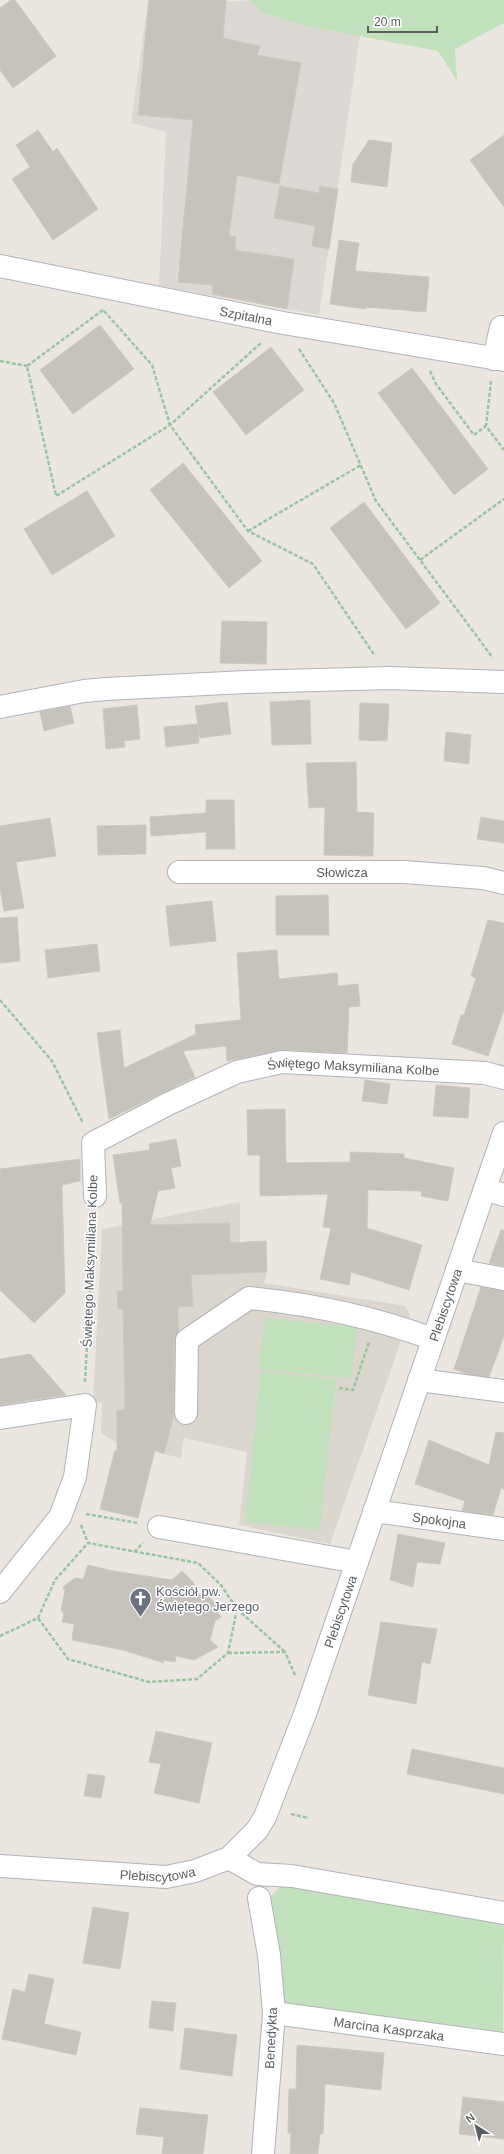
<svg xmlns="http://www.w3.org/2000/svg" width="504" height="2154" font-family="Arial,sans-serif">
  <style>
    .industrial { fill: #dcd9d4 }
    .education { fill: #dbd6ce }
    .green { fill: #c1e2bd }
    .building { fill: #c6c2bc; stroke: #cfc8bf }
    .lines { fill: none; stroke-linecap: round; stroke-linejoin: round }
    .minor-casing { stroke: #b1b3b7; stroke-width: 24 }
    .path { stroke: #98c5a0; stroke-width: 2.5; stroke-dasharray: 4 2; stroke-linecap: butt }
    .minor { stroke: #fff; stroke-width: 22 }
    .labels { text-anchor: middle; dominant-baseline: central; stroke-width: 3; stroke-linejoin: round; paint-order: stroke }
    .street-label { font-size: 13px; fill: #595d60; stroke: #fff }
    .worship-label { font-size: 13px; fill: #5b616d; stroke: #fff; text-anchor: start }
  </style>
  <rect width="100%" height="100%" fill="#ebe7e0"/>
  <path class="industrial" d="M148 0H227V2L250 0 262 13 301 25 360 36 319 315 159 286 166 132 131 123Z"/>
  <path class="education" d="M240 1202V1242L266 1241 267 1272 264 1283 406 1306 410 1315 330 1544 239 1525 247 1452 184 1438 181 1458 117 1443 101 1433 102 1403 93 1402 102 1229Z"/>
  <path class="green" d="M250 0H504V23L455 49 457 81 438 51 301 25 262 13Z
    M265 1318 357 1327 351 1378 259 1369Z
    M261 1371 336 1379 320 1530 245 1522Z
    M282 1884 504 1918 503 2032 284 2003 267 1901Z"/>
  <path class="building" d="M11 0H15L56 56 13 88 0 70V8Z
    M149 0H226L223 38 260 46 257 55 301 63 279 184 237 175 229 236 236 237 235 250 294 259 287 309 212 294 213 285 178 282 193 120 138 115Z
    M38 130 53 152 57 148 98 209 53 240 12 179 30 167 16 145Z
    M504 135V207L470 160Z
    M369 140 392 143 387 187 351 182 353 164Z
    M280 186 319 193 320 186 338 189 329 249 312 246 315 226 274 218Z
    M339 240 359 243 355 271 429 277 426 312 366 307V309L330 304Z
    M100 325 134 369 73 414 40 370Z
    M271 347 304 390 246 435 213 392Z
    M412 368 488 469 454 495 378 393Z
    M183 463 262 561 229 588 150 490Z
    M87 491 115 536 52 575 24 529Z
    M364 502 440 603 406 629 330 528Z
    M222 621 267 622 266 664 220 663Z
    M310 700 311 744 272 745 270 702Z
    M227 702 231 734 200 738 198 725 199 743 166 747 164 727 198 724 195 706Z
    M360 703 389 704 387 741 359 740Z
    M137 705 140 739 124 741 125 747 106 749 103 709Z
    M70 706 74 723 44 731 40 712Z
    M446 732 471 735 469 764 444 761Z
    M356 762 357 812 374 813 373 856 324 855 325 807 309 808 306 763Z
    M206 800H234L235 849H206V832L151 836 150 817 206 813Z
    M481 817 504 821V843L477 839Z
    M50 818 56 856 16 862 24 908 4 911 0 888V826Z
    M146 825V854L98 855 97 826Z
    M328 895 329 935H276V896Z
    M212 901 216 941 170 946 166 906Z
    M17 917 20 961 0 963V918Z
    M488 920 504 923V1010L488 1056 452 1044 461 1015H464L476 978 471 976Z
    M97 944 100 971 48 978 45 950Z
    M277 950 279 979 337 973 338 986 358 984 360 1006 349 1007 347 1053 282 1050 227 1061 226 1046 183 1051 195 1077 109 1119 97 1033 120 1030 124 1068 196 1034 195 1025 241 1020 237 953Z
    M365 1080 390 1084 387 1104 362 1101Z
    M436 1085 470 1088 468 1118 433 1116Z
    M285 1109 286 1163 350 1162V1152L404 1154V1158L454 1168 448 1201 421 1196 422 1191 368 1190 367 1228 422 1245 409 1290 351 1272 349 1285 320 1279 331 1228 323 1227 328 1194 260 1196V1155H248L247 1110Z
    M176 1139 181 1166 171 1168 175 1188 158 1191 150 1225 230 1223V1243L266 1241 267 1272 191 1275 193 1306 178 1307V1332L174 1340V1414L164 1454 155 1450 138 1518 100 1509 115 1450 117 1452V1410H125L123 1309H118L117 1291H123L122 1203H120L113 1155 150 1150 149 1144Z
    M80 1159V1181L62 1185 65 1293 34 1323 0 1290V1169Z
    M501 1230H504V1266L489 1263Z
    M481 1287 504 1291V1336L489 1377 466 1374 454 1369Z
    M30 1354 66 1395 0 1405V1359Z
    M496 1432 504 1433V1489L501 1488 493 1515 462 1511 465 1501 415 1484 429 1440 489 1465Z
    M398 1534 445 1543 440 1564 417 1562 413 1587 390 1580Z
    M88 1565 113 1571 172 1580 182 1571 193 1582 199 1594 209 1596 216 1605 215 1608 221 1617 215 1621 210 1640 218 1647 194 1660 176 1656 175 1662 163 1660 164 1663 123 1650 72 1640 74 1624 62 1622 64 1614 61 1610 65 1591 63 1587 75 1578 83 1579Z
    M381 1622 437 1629 430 1664 422 1662 416 1704 368 1695Z
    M156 1731 212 1743 199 1803 154 1793 161 1764 149 1762Z
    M412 1749 504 1768V1794L407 1774Z
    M88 1774 105 1776 101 1798 84 1796Z
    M93 1907 129 1913 120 1969 83 1963Z
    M29 1974 54 1979 44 2024 81 2032 76 2055 2 2039 13 1989 25 1992Z
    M152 2001 176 2003 173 2031 149 2028Z
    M185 2028 237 2035 232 2076 180 2069Z
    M297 2045 384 2053 381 2090 325 2084 323 2134H320L318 2154H290L291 2133H288L289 2089H296Z
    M463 2097 504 2102V2139L459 2134Z
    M140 2108 208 2115 203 2154H162L164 2137 136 2134Z"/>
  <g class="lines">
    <defs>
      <g id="minor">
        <path id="s1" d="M0 266 283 323 504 360"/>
        <path d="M494 359 501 327H504"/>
        <path d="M0 707 84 691 106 689 246 682 390 678 504 682"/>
        <path id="s2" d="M179 872H404L483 878 504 883"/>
        <path d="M485 1189 504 1195"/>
        <path id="s3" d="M95 1196 93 1143 170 1103 237 1072 282 1062 485 1073 504 1078"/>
        <path d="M457 1270 504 1279"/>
        <path d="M419 1380 504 1391"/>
        <path d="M186 1413 187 1340 249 1298C312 1304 373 1317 433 1339"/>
        <path d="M0 1418 85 1405 75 1477 60 1517 0 1592"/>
        <path id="s4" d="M374 1511 504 1529"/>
        <path d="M159 1527 357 1562"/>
        <path d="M229 1858 257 1874 292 1876 504 1913"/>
        <path id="s5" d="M0 1866 166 1877 195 1871 229 1858 257 1830 265 1817 306 1711 504 1133"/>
        <path d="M259 1898 269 1955 274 2013 263 2154"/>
        <path id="s6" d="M274 2013 504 2044"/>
      </g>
    </defs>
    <use href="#minor" class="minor-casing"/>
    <path class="path" d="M103 310 27 366 56 496 170 425 262 342
      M104 311 152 365 170 425 248 531 313 564 375 656
      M299 349 334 403 376 501 493 658
      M0 361 27 366
      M430 371 436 384 474 435 486 426
      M491 381 486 426 504 450
      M248 531 361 465
      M420 560 504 499
      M0 1000 52 1061 83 1123
      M85 1382 94 1217
      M339 1388 353 1390 369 1342
      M86 1514 138 1523
      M81 1525 88 1543
      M134 1552 143 1543
      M237 1609 285 1652
      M0 1636 38 1618 55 1580 88 1543 198 1563 221 1585 237 1609 228 1653 197 1679 149 1682 68 1659 38 1618
      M228 1653 285 1652 295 1675
      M291 1814 309 1818"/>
    <use href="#minor" class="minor"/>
  </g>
  <defs>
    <symbol id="church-pin" viewBox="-11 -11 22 30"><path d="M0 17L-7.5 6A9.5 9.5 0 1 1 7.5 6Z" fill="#6b7280" stroke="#fff"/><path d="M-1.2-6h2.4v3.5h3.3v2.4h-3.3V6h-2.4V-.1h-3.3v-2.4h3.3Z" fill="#fff"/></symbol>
  </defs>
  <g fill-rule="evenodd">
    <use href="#church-pin" x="128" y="1586" width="25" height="34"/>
  </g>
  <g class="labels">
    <g class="street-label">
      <text stroke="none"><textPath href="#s1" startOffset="251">Szpitalna</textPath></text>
      <text stroke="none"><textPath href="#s2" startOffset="163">Słowicza</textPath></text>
      <text stroke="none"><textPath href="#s3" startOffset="331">Świętego Maksymiliana Kolbe</textPath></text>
      <text transform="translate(90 1261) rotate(-88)">Świętego Maksymiliana Kolbe</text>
      <text stroke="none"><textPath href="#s5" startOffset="830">Plebiscytowa</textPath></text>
      <text stroke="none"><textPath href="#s4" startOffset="66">Spokojna</textPath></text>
      <text stroke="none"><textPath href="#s5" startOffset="506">Plebiscytowa</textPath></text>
      <text stroke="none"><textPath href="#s5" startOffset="158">Plebiscytowa</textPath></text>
      <text stroke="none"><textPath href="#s6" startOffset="116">Marcina Kasprzaka</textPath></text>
      <text transform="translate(271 2038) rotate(-87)">Benedykta</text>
    </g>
    <g class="worship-label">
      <text x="156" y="1591">Kościół pw.<tspan x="156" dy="15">Świętego Jerzego</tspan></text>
    </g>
  </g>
  <g transform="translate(476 2126) rotate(324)" stroke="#ffffff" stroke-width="3" paint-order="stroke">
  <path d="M0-3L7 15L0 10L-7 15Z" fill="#595d60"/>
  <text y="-6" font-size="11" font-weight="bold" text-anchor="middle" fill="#595d60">N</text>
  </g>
  <path d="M368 26v6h69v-6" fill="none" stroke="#595d60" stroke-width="2"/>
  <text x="374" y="26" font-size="12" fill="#595d60" stroke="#ffffff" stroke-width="3" paint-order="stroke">20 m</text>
</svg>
